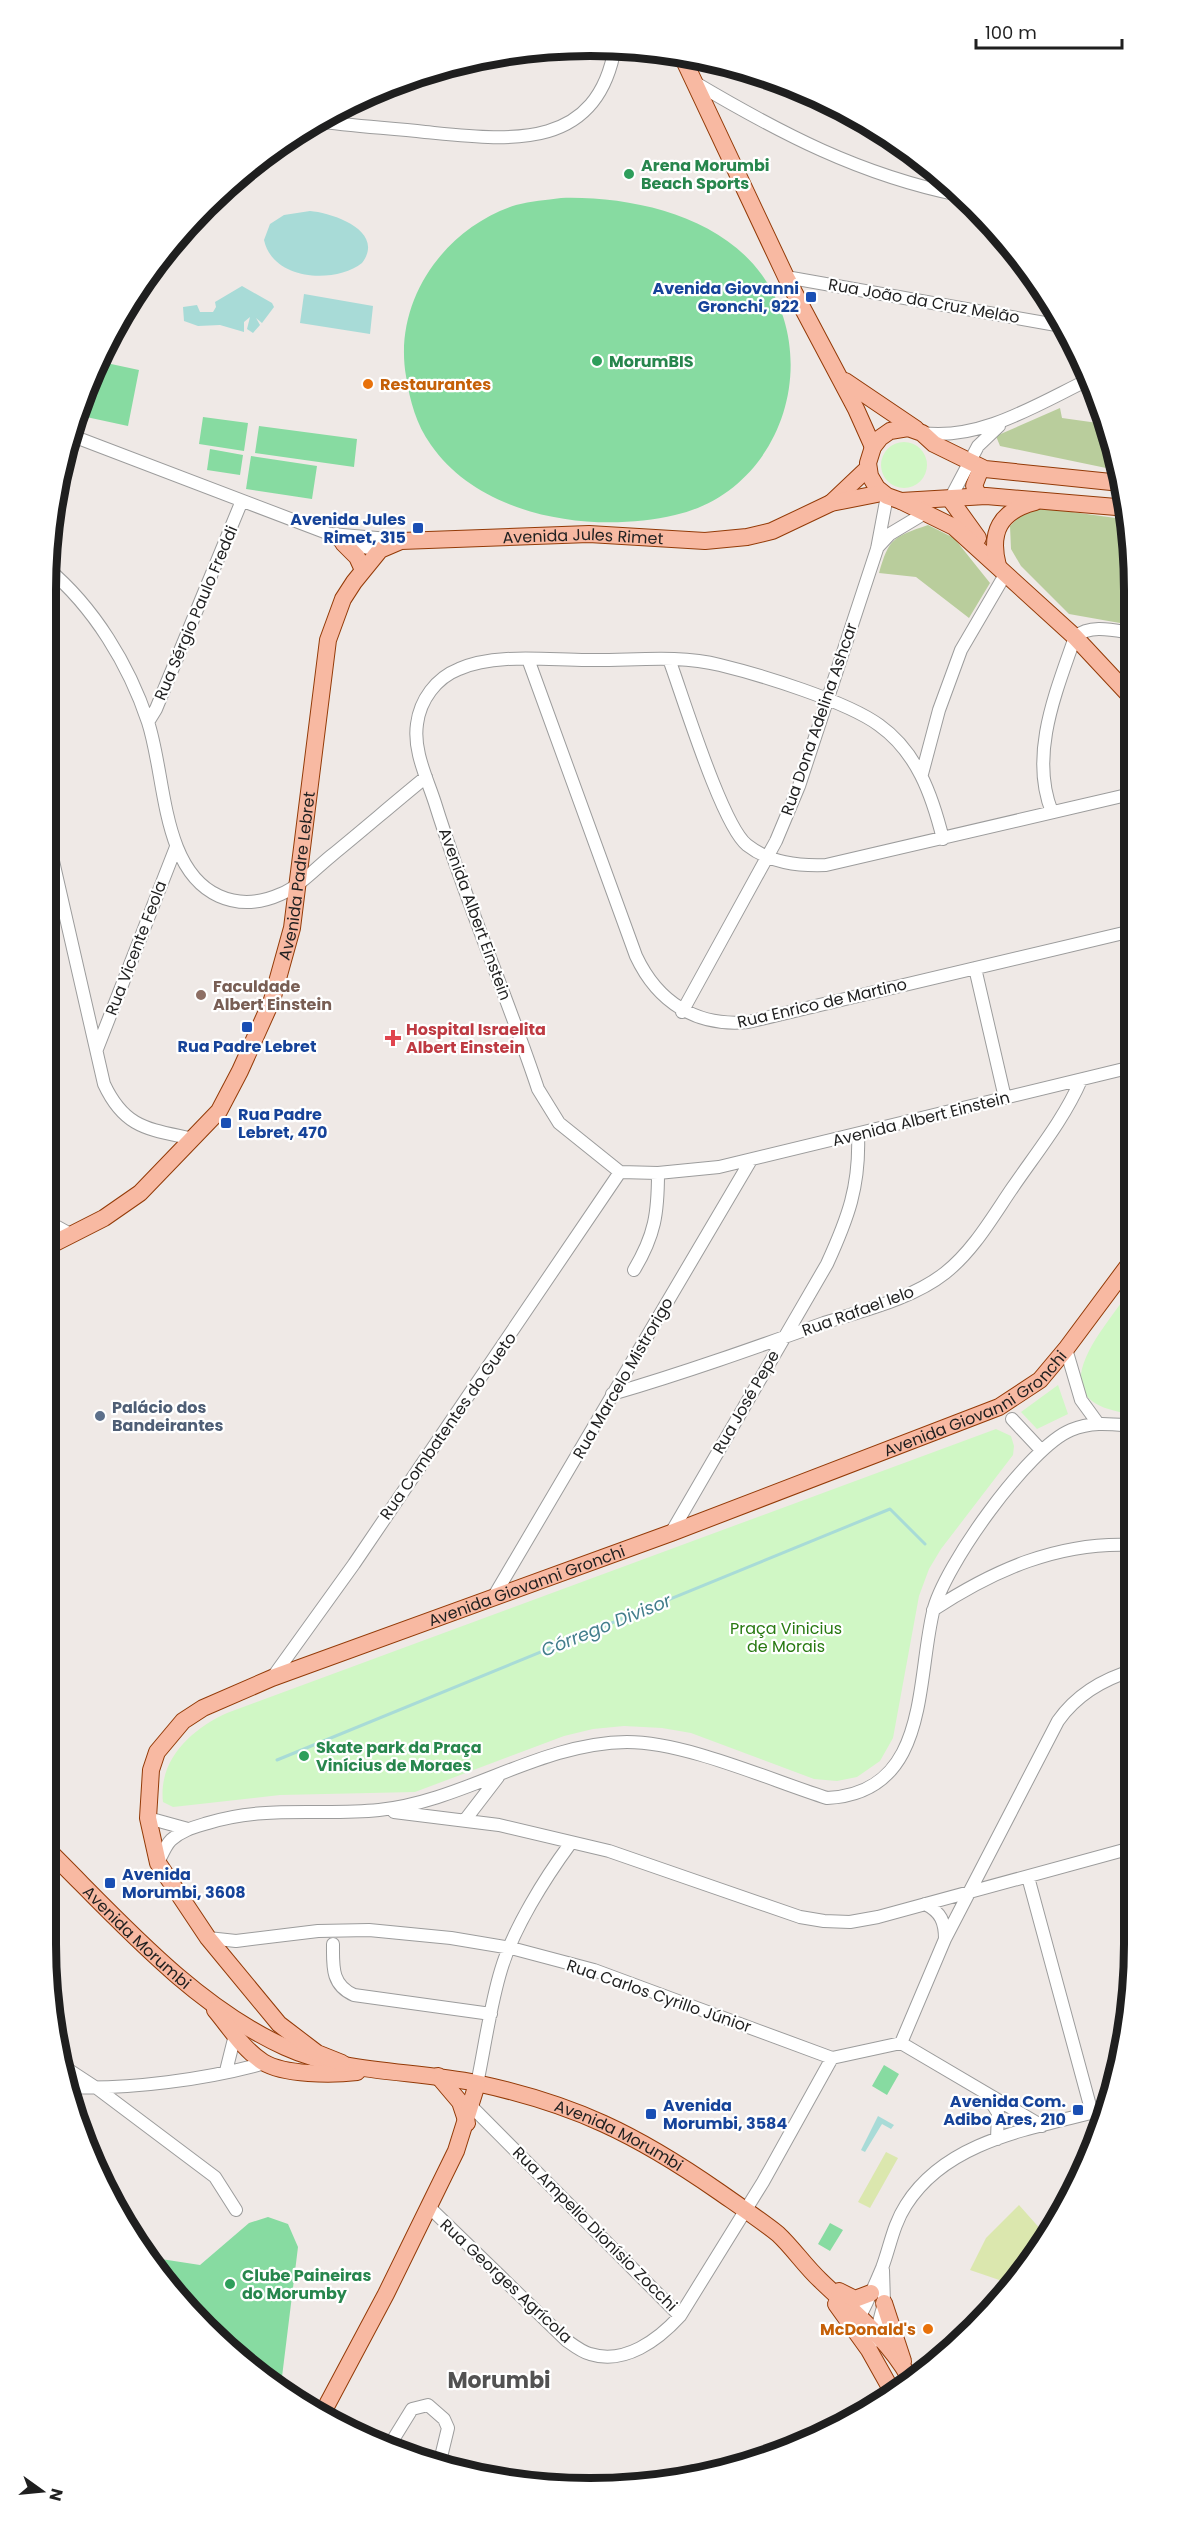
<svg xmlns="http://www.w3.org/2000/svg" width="1180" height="2533" font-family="Poppins,sans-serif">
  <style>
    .grass { fill: #dbe7ae }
    .forest { fill: #b9cd9c }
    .park { fill: #d0f7c5 }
    .pitch { fill: #87dba1 }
    .water { fill: #a8dbd7 }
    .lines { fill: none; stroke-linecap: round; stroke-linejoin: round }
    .stream { stroke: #a8dbd7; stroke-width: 3 }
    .minor-casing { stroke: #9c9c9c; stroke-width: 14 }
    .major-casing { stroke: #933a07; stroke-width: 18 }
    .minor { stroke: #fff; stroke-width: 12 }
    .major { stroke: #f8b9a2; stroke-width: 16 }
    .leisure-dot { fill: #2e9e5b; stroke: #fff; stroke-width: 2 }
    .transit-dot { fill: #1a4fb4; stroke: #fff; stroke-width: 2 }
    .food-dot { fill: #e8710a; stroke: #fff; stroke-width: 2 }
    .education-dot { fill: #8d6e63; stroke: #fff; stroke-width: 2 }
    .health-dot { fill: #e0444e; stroke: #fff; stroke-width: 2 }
    .service-dot { fill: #5c6f8a; stroke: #fff; stroke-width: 2 }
    .labels { text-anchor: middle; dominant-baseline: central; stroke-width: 4.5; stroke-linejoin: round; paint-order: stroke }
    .leisure-label { font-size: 16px; font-weight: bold; fill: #27864d; stroke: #fff; text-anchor: start }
    .transit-label { font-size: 16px; font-weight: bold; fill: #164399; stroke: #fff; text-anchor: end }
    .street-label { font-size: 16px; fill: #1f1f1f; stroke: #fff }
    .food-label { font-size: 16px; font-weight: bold; fill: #c56008; stroke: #fff; text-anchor: start }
    .education-label { font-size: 16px; font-weight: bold; fill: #785e54; stroke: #fff; text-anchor: start }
    .health-label { font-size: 16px; font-weight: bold; fill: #be3a42; stroke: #fff; text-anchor: start }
    .service-label { font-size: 16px; font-weight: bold; fill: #4e5e75; stroke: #fff; text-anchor: start }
    .park-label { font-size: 16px; fill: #287911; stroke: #fff }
    .water-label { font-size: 18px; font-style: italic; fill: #437e8c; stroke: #fff }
    .district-label { font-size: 22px; font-weight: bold; fill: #525252; stroke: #fff }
    .rim { fill: none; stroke: #1f1f1f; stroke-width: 8 }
  </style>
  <rect width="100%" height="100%" fill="#efe9e6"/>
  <path class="grass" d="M886 2152 898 2158 870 2208 858 2202Z
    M1019 2205 1043 2232 1011 2284 970 2270 986 2238Z"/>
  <path class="forest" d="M1060 408 1062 418 1105 424 1113 453 1111 469 1000 446 996 436Z
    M1043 508 1130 520 1131 625 1069 614 1021 566 1011 549 1010 526 1025 511Z
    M928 525 954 538 990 583 969 618 916 577 879 573C889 538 893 537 928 525Z"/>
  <path class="park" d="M881 465a23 23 0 1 1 46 0a23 23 0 1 1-46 0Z
    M1133 1287V1414C1033 1403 1102 1331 1133 1287Z
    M1058 1385 1068 1414 1037 1429 1021 1412Z
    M996 1429 1011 1436 1014 1446 1013 1455 941 1549 929 1569 919 1596 893 1738 880 1761 857 1777 837 1781 814 1779 691 1733 662 1728 624 1726 593 1729 564 1736 415 1792 280 1795 173 1807 163 1802C158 1759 192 1729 227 1713Z"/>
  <path class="pitch" d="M561 198C630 196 719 215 762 275 824 361 781 491 675 515 594 534 482 518 431 445 416 424 410 401 406 376 393 301 444 228 516 205 531 201 546 200 561 198Z
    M97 361 139 370 128 426 77 415 86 382Z
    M203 417 248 423 244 451 199 444Z
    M259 426 357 439 354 467 255 453Z
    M210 449 243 455 240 475 207 470Z
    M251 456 317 466 312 499 246 489Z
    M884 2065 899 2074 887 2095 872 2086Z
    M268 2217 288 2224 298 2247 281 2385 180 2302 148 2257 200 2265 249 2223Z
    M830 2223 843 2230 830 2251 818 2244Z"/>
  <path class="water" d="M310 211C333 213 386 231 362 263 335 284 273 281 264 240L270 224 284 215Z
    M242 286 272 303 274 307 262 323 256 318 260 325 253 333 247 329 250 317 244 322V332L220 325 198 326 184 321 183 307 197 305 200 312H213L216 307 215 302Z
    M304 294 373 306 370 334 300 323Z
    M878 2116 894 2125 891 2129 882 2124 865 2152 861 2150Z"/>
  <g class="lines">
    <path class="stream" d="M277 1760 890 1509 925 1544"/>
    <defs>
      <path id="minor" d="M694 82C780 133 860 175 959 195
        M316 121C352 126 389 128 425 132 507 140 597 153 615 47
        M786 277 1062 326
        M922 433C982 441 1039 403 1092 378
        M70 435 327 533 343 543 380 550
        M950 499 978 446 999 426
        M331 534 400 540
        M877 548 890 534 925 513
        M47 568C94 607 129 665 148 722 166 777 161 870 219 896 239 905 261 903 281 894 300 886 315 869 331 856 363 830 394 803 426 777
        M528 659 636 956C658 1003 697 1027 748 1022L1132 931
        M669 659C683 697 722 825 747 845 770 863 798 866 826 865L1131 794
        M148 722 156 709 241 503
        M922 774 939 710 961 650 1006 573
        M1052 812C1029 755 1056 692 1075 637 1090 624 1113 630 1131 633
        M45 826 104 1084C125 1129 149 1129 193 1139
        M943 839C932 795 917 752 879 725 846 701 761 675 720 665 677 654 630 661 587 660 548 660 495 653 459 669 436 678 420 700 417 724 413 751 427 778 435 803 465 900 506 993 538 1089L559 1123 620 1172 658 1173 719 1167 1132 1067
        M975 968 1005 1098
        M682 1012 776 841 799 786 877 549 887 496
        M97 1049 176 847
        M45 1220 72 1235
        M634 1270C655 1235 658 1213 658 1173
        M1066 1349 1081 1400 1097 1422
        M612 1394C684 1373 754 1348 824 1323 864 1310 912 1299 945 1273 974 1250 993 1216 1013 1187 1037 1152 1064 1119 1081 1080
        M1012 1419 1041 1450
        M671 1533 827 1264C848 1218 860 1186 858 1135
        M494 1596 751 1160
        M933 1610C994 1570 1059 1541 1134 1545
        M272 1678 354 1564 620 1172
        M394 1812 499 1825 609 1851 800 1917 824 1921 850 1922 878 1917 1135 1847
        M148 1818 188 1829
        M465 1820 498 1777
        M158 1863C162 1855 165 1846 171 1840 182 1830 195 1827 208 1823 265 1805 321 1816 379 1810 465 1801 539 1743 627 1742 686 1742 770 1780 827 1798 929 1793 916 1684 933 1612 943 1567 1029 1447 1071 1430 1092 1421 1111 1424 1133 1426
        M1028 1877 1092 2113
        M925 1904C941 1912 945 1922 945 1939
        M208 1938 236 1941 318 1931 369 1930 451 1938 511 1948 594 1970 832 2058 901 2043 1042 2126
        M333 1944C333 1966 331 1985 354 1995L491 2014
        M901 2043 945 1939 1058 1721C1077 1694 1103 1679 1134 1670
        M66 2068 98 2089 215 2177 236 2210
        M226 2071 235 2035
        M477 2084C485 2046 490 2006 501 1970 513 1929 545 1878 570 1844
        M69 2087C128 2090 208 2079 265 2063
        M990 2100 998 2113 997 2139
        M472 2107 680 2316 763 2182 832 2058
        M428 2206 566 2340C573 2345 582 2352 590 2354 625 2365 658 2340 680 2316
        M857 2322C866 2305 874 2287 882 2268 890 2247 893 2225 906 2205 948 2138 1037 2128 1106 2109
        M874 2341 884 2303 883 2270
        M391 2443 412 2409 428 2405 444 2419 448 2428 440 2461
        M693 2471 701 2476"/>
      <g id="major">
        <path d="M681 54 786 277 856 409 873 447"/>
        <path d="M845 381 916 429"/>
        <path d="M1121 483 985 469 934 444 922 433 908 428 890 431 880 438 873 447 868 463 870 476 877 488 887 496 901 501 986 496 1128 508"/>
        <path d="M979 496 974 486 981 468"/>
        <path d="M950 499 978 538"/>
        <path d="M901 501 954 527 1075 637 1131 697"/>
        <path d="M831 503 868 468"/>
        <path d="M343 543 357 557 363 570"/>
        <path d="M998 566C989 532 1000 511 1035 502"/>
        <path id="s1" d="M45 1248 104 1218 140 1193 219 1111 240 1071 272 1000 292 928 328 640 343 599 354 582 380 550 401 541 589 534 705 541 747 537 772 531 831 503 882 493"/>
        <path id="s2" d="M45 1847C117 1918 192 2005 285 2047 344 2074 414 2070 476 2083 574 2104 636 2134 718 2191 738 2205 759 2219 778 2234 793 2248 805 2266 820 2280 851 2310 888 2339 909 2377"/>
        <path d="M215 2010C230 2028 243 2049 263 2062 284 2075 332 2075 357 2072"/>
        <path id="s3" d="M342 2063 317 2053 279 2024 208 1938 158 1863 148 1818 151 1770 157 1752 183 1721 203 1708 272 1678 671 1533 999 1407 1040 1380 1066 1349 1133 1259"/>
        <path d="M438 2076 460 2102 467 2123"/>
        <path d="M839 2291 855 2299 871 2293"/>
        <path d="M884 2303 903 2361"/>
        <path d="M836 2304 869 2350 892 2391"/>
        <path d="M321 2416 386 2294 456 2151 477 2084"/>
      </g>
    </defs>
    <use href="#minor" class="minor-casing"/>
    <use href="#major" class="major-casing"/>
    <use href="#minor" class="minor"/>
    <use href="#major" class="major"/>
  </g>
  <g class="leisure-dot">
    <circle cx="629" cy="174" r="6"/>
    <circle cx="597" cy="361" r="6"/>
    <circle cx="304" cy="1756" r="6"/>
    <circle cx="230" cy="2284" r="6"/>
  </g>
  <g class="transit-dot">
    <rect x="805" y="291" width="12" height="12" rx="3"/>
    <rect x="412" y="522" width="12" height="12" rx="3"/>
    <rect x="241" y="1021" width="12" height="12" rx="3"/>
    <rect x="220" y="1117" width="12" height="12" rx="3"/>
    <rect x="104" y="1877" width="12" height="12" rx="3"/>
    <rect x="1072" y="2104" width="12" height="12" rx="3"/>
    <rect x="645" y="2108" width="12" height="12" rx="3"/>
  </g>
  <g class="food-dot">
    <circle cx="368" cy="384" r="6"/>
    <circle cx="928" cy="2329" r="6"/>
  </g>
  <circle class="education-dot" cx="201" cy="995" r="6"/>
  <path class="health-dot" d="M390 1029h6v6h6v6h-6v6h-6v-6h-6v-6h6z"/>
  <circle class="service-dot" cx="100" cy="1416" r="6"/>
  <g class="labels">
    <g class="leisure-label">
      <text x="641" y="165">Arena Morumbi<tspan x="641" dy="18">Beach Sports</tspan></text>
      <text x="609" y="361">MorumBIS</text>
      <text x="316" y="1747">Skate park da Praça<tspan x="316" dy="18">Vinícius de Moraes</tspan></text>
      <text x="242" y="2275">Clube Paineiras<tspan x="242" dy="18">do Morumby</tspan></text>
    </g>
    <g class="transit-label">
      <text x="799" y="288">Avenida Giovanni<tspan x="799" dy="18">Gronchi, 922</tspan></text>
      <text x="406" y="519">Avenida Jules<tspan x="406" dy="18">Rimet, 315</tspan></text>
      <text x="247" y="1046" text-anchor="middle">Rua Padre Lebret</text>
      <text x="238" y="1114" text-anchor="start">Rua Padre<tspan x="238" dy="18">Lebret, 470</tspan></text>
      <text x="122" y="1874" text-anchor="start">Avenida<tspan x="122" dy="18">Morumbi, 3608</tspan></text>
      <text x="1066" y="2101">Avenida Com.<tspan x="1066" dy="18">Adibo Ares, 210</tspan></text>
      <text x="663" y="2105" text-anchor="start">Avenida<tspan x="663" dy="18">Morumbi, 3584</tspan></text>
    </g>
    <g class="street-label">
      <text transform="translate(924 301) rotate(10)">Rua João da Cruz Melão</text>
      <text stroke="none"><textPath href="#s1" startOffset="1022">Avenida Jules Rimet</textPath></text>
      <text transform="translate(196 613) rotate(-67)">Rua Sérgio Paulo Freddi</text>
      <text transform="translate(819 719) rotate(-71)">Rua Dona Adelina Ashcar</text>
      <text stroke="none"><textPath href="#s1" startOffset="474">Avenida Padre Lebret</textPath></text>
      <text transform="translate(475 914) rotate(70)">Avenida Albert Einstein</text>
      <text transform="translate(136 948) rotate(-69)">Rua Vicente Feola</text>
      <text transform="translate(822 1003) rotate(-13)">Rua Enrico de Martino</text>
      <text transform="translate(921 1119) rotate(-14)">Avenida Albert Einstein</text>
      <text transform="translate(858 1311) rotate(-20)">Rua Rafael Ielo</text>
      <text transform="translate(623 1378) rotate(-60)">Rua Marcelo Mistrorigo</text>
      <text stroke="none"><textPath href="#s3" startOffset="1286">Avenida Giovanni Gronchi</textPath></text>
      <text transform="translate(746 1402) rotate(-60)">Rua José Pepe</text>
      <text transform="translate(448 1426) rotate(-55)">Rua Combatentes do Gueto</text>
      <text stroke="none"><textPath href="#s3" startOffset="800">Avenida Giovanni Gronchi</textPath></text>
      <text stroke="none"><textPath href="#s2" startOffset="129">Avenida Morumbi</textPath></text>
      <text transform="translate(659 1996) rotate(19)">Rua Carlos Cyrillo Júnior</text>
      <text stroke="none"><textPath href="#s2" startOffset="662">Avenida Morumbi</textPath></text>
      <text transform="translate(595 2229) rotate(45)">Rua Ampelio Dionísio Zocchi</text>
      <text transform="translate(506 2281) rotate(43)">Rua Georges Agrícola</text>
    </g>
    <g class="food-label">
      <text x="380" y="384">Restaurantes</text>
      <text x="916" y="2329" text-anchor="end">McDonald's</text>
    </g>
    <g class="education-label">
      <text x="213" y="986">Faculdade<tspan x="213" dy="18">Albert Einstein</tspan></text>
    </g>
    <g class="health-label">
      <text x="406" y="1029">Hospital Israelita<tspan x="406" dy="18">Albert Einstein</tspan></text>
    </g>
    <g class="service-label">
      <text x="112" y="1407">Palácio dos<tspan x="112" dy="18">Bandeirantes</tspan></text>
    </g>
    <g class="park-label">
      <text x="786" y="1628">Praça Vinicius<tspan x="786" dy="18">de Morais</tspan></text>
    </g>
    <g class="water-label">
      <text transform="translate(606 1625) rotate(-22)">Córrego Divisor</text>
    </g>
    <g class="district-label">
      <text x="499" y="2380">Morumbi</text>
    </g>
  </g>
  <path d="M0 0H1180V2533H0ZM590 56H590A534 534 0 0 1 1124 590V1944A534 534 0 0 1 590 2478H590A534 534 0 0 1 56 1944V590A534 534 0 0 1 590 56Z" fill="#fff" fill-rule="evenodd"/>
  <path class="rim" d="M590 56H590A534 534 0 0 1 1124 590V1944A534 534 0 0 1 590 2478H590A534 534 0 0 1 56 1944V590A534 534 0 0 1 590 56Z"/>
  <g transform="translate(42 2491) rotate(105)" stroke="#ffffff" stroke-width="4.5" paint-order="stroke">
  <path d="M0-4.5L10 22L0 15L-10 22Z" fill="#1f1f1f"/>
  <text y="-9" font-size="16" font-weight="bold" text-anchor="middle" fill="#1f1f1f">N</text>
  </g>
  <path d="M976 39v9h146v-9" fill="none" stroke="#1f1f1f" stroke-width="3"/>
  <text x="985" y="39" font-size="18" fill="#1f1f1f" stroke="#ffffff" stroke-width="4.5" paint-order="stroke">100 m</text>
</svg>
